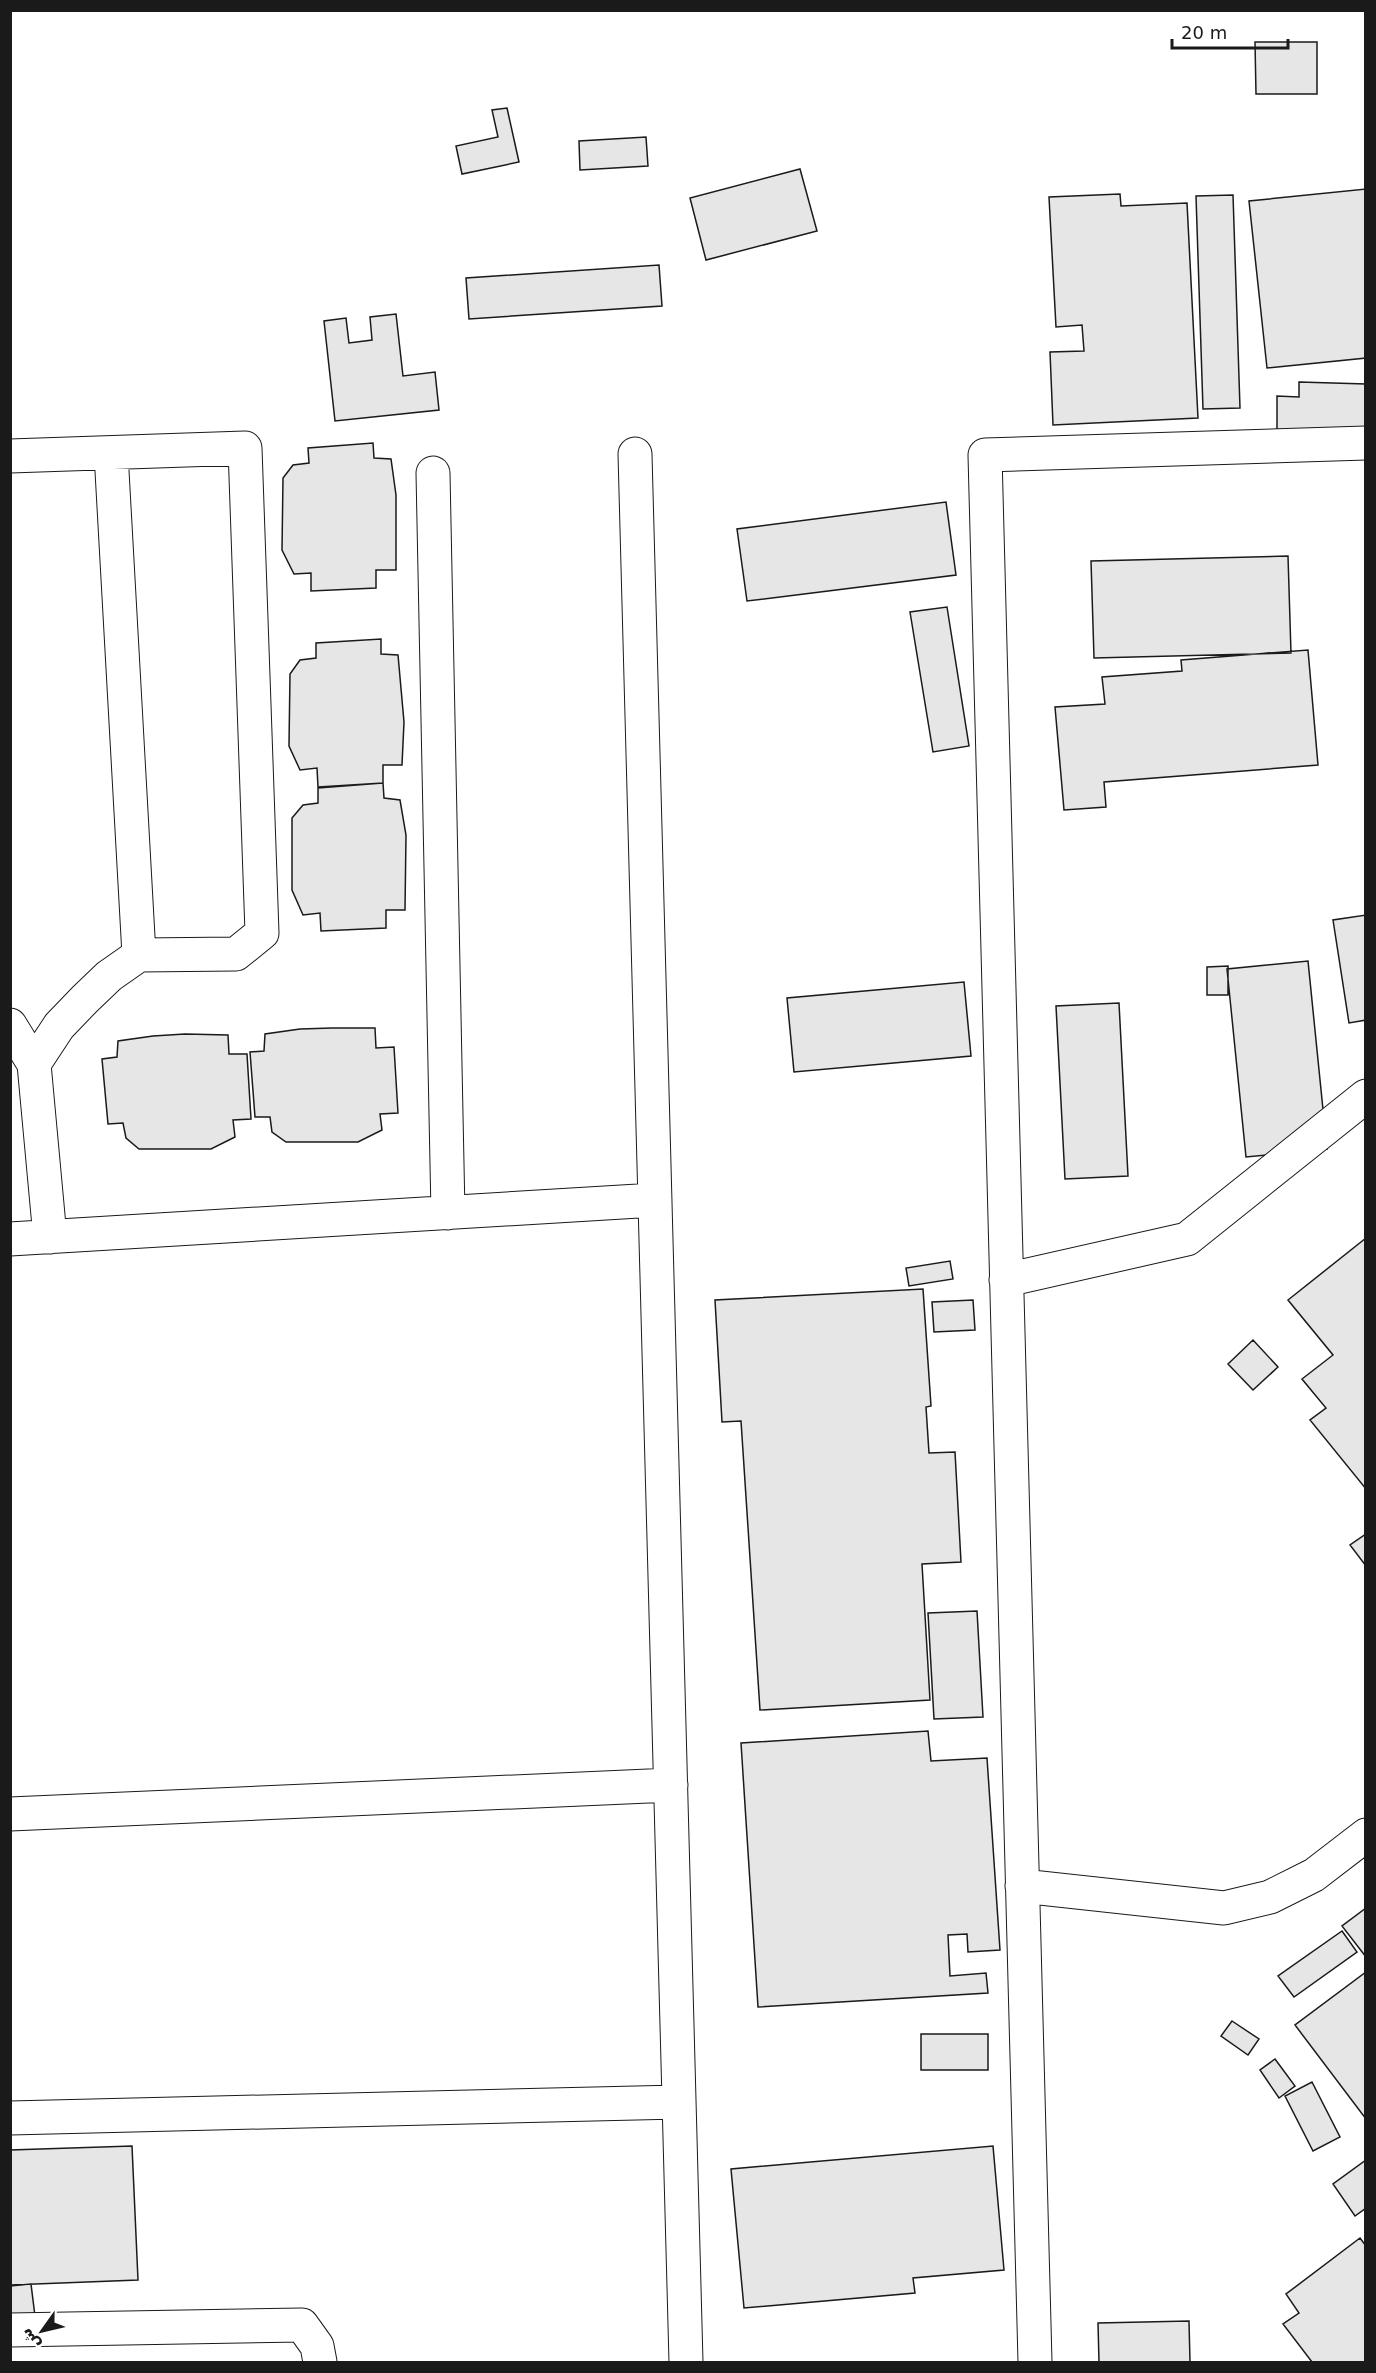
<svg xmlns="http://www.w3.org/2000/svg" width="1376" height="2373" font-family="'DejaVu Sans','Noto Naskh Arabic',sans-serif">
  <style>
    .building { fill: #e6e6e6; stroke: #1a1a1a; stroke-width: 1.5 }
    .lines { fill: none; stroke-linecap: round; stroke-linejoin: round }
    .minor-casing { stroke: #1a1a1a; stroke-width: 35 }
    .minor { stroke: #fff; stroke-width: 33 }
  </style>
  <rect width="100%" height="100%" fill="#fff"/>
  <path class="building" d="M1255 42H1317V94H1256Z
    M507 108 519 162 462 174 456 146 498 137 492 110Z
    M646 137 648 166 580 170 579 141Z
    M800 169 817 231 706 260 690 198Z
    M1366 189V358L1267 368 1249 201Z
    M1120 194 1121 206 1187 203 1198 418 1053 425 1050 352 1084 351 1082 325 1056 327 1049 197Z
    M1233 195 1240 408 1203 409 1196 196Z
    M659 265 662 306 469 319 466 278Z
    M396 314 403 376 435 372 439 410 335 421 324 321 346 318 349 343 372 340 370 317Z
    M1299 382 1366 384V433L1277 431V396L1299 397Z
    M373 443 374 458 391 459 396 495V570H376V588L311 591V573L294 574 282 550 283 478 293 465 309 463 308 448Z
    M946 502 956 575 747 601 737 529Z
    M1288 556 1291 653 1094 658 1091 561Z
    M947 607 969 746 933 752 910 612Z
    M381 639V654L398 655 404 722 402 765H383V783L318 787 317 768 300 770 289 746 290 674 300 660 316 658V643Z
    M1308 650 1318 765 1104 782 1106 807 1064 810 1055 707 1105 704 1102 677 1182 671 1181 660Z
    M383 783 384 798 400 800 406 835 405 910H386V928L321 931 320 913 303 915 292 890V818L303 805 318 803V788Z
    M1366 915V1020L1349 1023 1333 920Z
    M1308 961 1327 1149 1246 1157 1227 969Z
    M1228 966V995H1207V967Z
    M964 982 971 1056 794 1072 787 998Z
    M1119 1003 1128 1176 1065 1179 1056 1006Z
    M332 1028H375L376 1048 394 1047 398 1113 380 1114 382 1130 358 1142H286L272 1132 270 1117H255L250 1052 264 1051 265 1034 300 1029Z
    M185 1034 228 1035 229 1054H247L251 1119 233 1120 235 1137 211 1149H139L126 1138 123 1123 108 1124 102 1059 117 1057 118 1041 153 1036Z
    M1366 1238V1489L1310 1420 1326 1408 1302 1379 1333 1355 1288 1300Z
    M950 1261 953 1279 909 1286 906 1268Z
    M923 1289 931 1406 926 1407 929 1453 955 1452 961 1562 922 1564 930 1700 760 1710 741 1421 722 1422 715 1300Z
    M973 1300 975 1330 934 1332 932 1302Z
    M1253 1340 1278 1367 1253 1390 1228 1364Z
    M1366 1534V1566L1350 1545Z
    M977 1611 983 1717 934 1719 928 1613Z
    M928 1731 931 1761 987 1758 1000 1950 968 1952 967 1934 948 1935 950 1976 986 1973 988 1993 758 2007 741 1743Z
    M1366 1908V1957L1342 1926Z
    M1342 1931 1357 1952 1294 1997 1278 1976Z
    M1366 1972V2119L1295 2025Z
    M1232 2021 1259 2039 1248 2055 1221 2036Z
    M921 2034H988V2070H921Z
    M1275 2059 1295 2086 1279 2098 1260 2070Z
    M1312 2082 1340 2137 1313 2151 1285 2096Z
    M132 2146 138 2280 10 2285V2150Z
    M993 2146 1004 2270 913 2278 915 2293 744 2308 731 2169Z
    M1366 2160V2208L1355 2216 1333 2184Z
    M1360 2238 1366 2246V2362H1312L1283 2324 1299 2313 1286 2294Z
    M31 2284 35 2316 10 2318V2286Z
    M1189 2321 1190 2362H1099L1098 2323Z"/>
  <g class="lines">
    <defs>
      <path id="minor" d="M111 453 139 955
        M635 454 686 2362
        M10 456 245 448 262 933 236 954 139 955 109 976 85 999 59 1026 34 1064
        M433 473 448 1213
        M10 1025 34 1064 50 1237
        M10 1239 655 1200
        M1006 1280 1187 1239 1366 1096
        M10 1814 671 1785
        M1022 1886 1224 1908 1270 1897 1314 1875 1366 1835
        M10 2118 679 2102
        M10 2330 302 2325 317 2346 320 2362
        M1035 2362 985 455 1366 443"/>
    </defs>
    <use href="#minor" class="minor-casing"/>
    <use href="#minor" class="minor"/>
  </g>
  <rect width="1376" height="2373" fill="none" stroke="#1a1a1a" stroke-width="24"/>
  <g transform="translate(42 2331) rotate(236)" stroke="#ffffff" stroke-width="4.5" paint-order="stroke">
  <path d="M0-4.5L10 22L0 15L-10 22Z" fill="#1a1a1a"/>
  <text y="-9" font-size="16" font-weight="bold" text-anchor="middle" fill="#1a1a1a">ش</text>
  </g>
  <path d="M1172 39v9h116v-9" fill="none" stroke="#1a1a1a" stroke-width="3"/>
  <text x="1181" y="39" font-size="18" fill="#1a1a1a" stroke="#ffffff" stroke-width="4.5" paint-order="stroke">20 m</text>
</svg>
